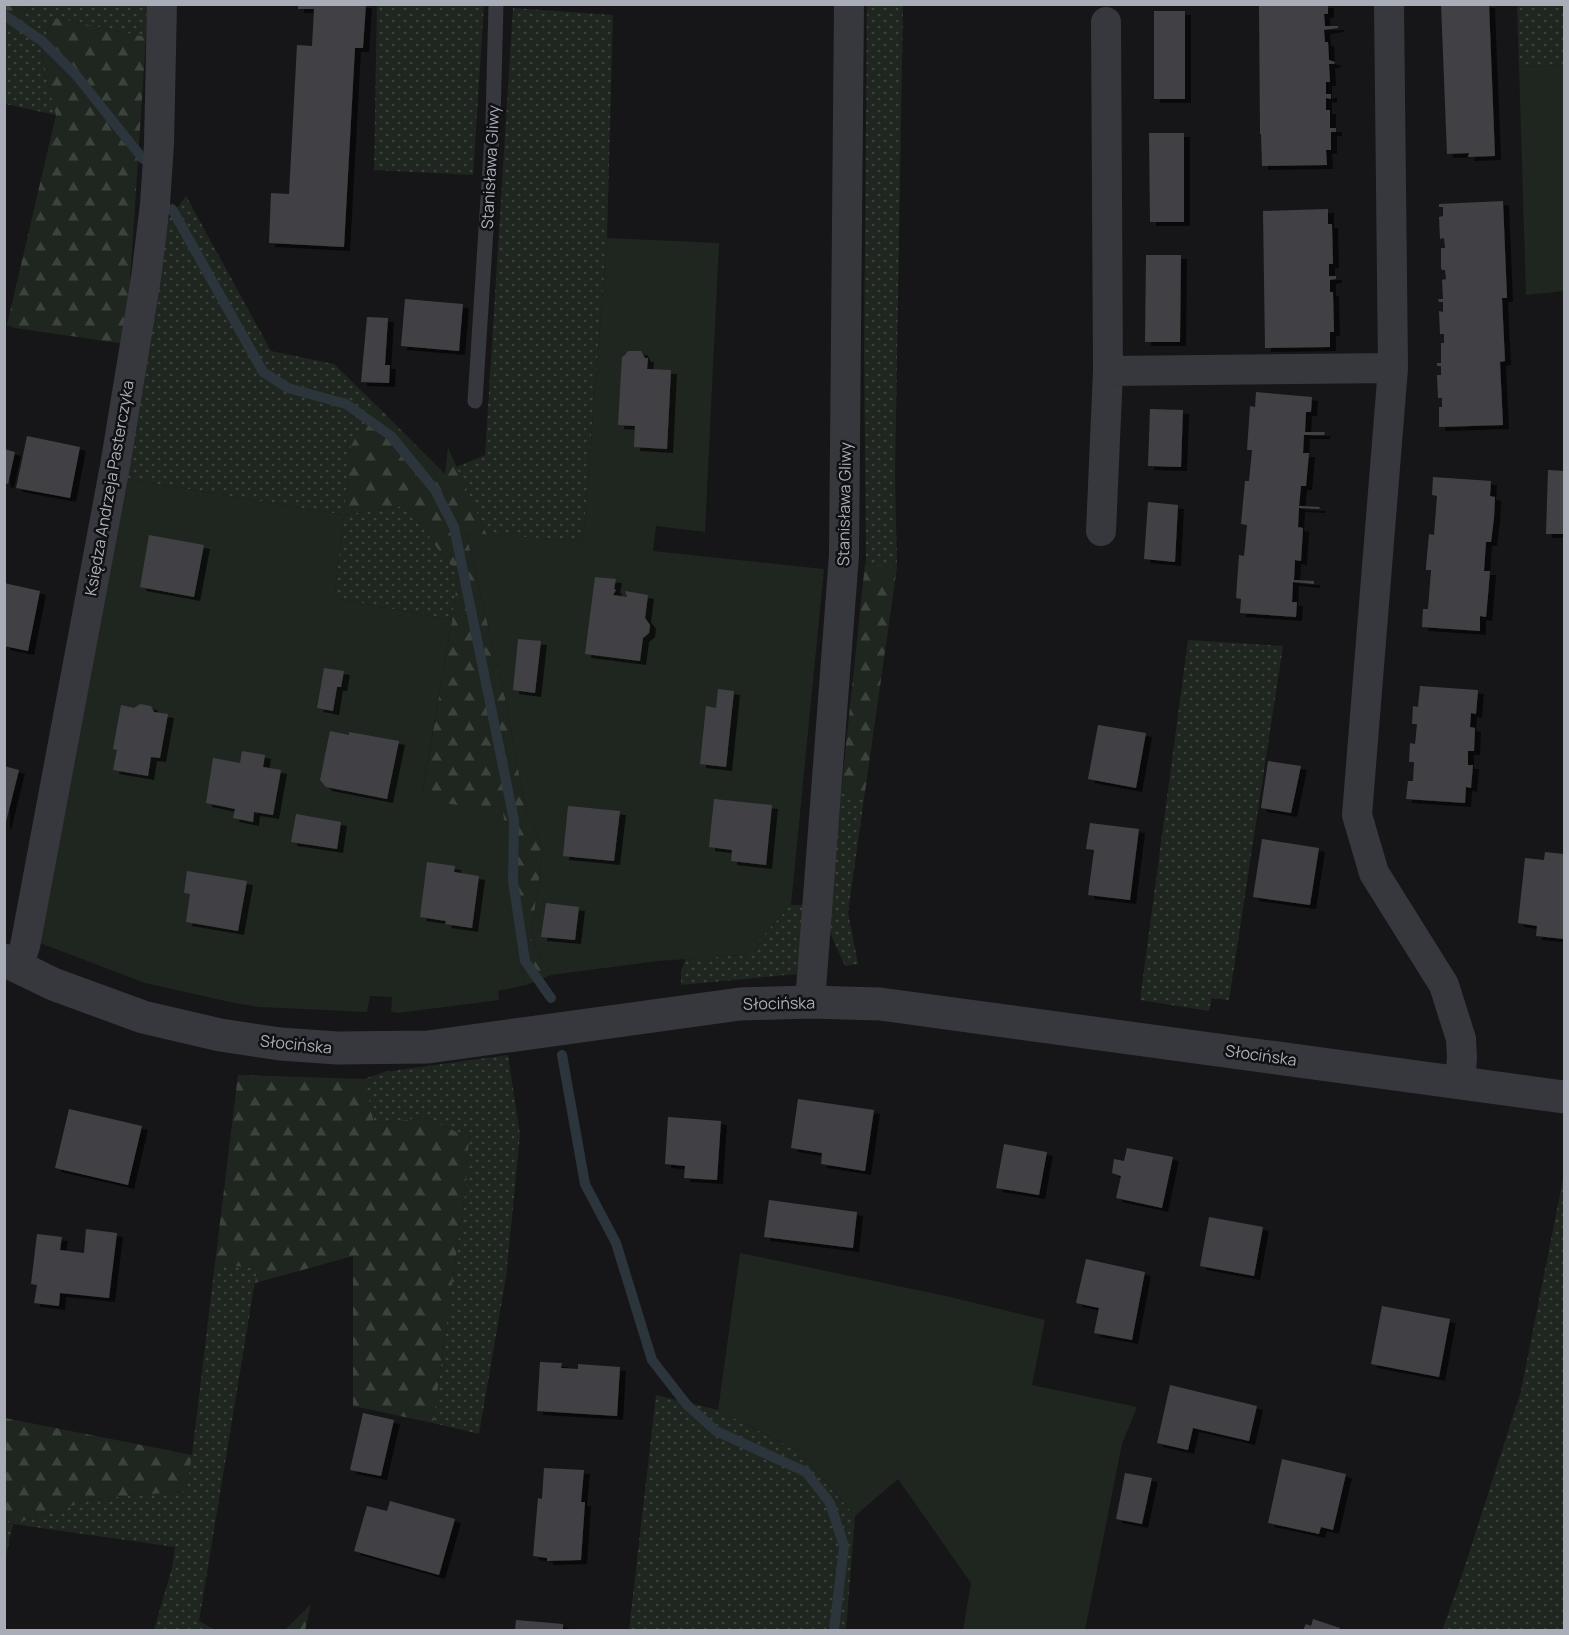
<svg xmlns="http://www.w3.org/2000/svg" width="1569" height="1635" font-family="Manrope,sans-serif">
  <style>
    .grass { fill: url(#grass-dots) }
    .forest { fill: url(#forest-firs) }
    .garden { fill: #1e261f }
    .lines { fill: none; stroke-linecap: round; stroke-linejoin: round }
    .stream { stroke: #2c353c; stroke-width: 10 }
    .building { fill: #404145; filter: url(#shadow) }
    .service { stroke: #37383d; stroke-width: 15 }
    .minor { stroke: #37383d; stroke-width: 30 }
    .tertiary { stroke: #37383d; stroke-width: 33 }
    .labels { text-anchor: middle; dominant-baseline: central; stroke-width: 5; stroke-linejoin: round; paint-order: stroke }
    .street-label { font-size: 16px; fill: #a8adb8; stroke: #111113 }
  </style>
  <defs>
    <pattern id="grass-dots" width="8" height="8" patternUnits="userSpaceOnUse" patternTransform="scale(1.5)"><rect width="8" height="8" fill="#1e261f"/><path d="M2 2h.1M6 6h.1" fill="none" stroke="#3c433d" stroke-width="1.8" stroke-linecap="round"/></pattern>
    <pattern id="forest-firs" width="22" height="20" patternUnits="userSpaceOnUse" patternTransform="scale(1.5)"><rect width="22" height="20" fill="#1e261f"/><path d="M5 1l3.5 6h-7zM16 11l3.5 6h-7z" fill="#3c433d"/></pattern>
    <filter id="shadow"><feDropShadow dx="6" dy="4" stdDeviation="0" flood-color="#0009"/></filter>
  </defs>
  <rect width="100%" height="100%" fill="#161618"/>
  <path class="grass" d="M423 4 484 5 473 175 374 170 377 5Z
    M33 5H147L146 37 51 17 41 58 56 115 5 104 4 34Z
    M867 5H903L895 475 897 567 866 564 864 352Z
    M1517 5H1564V65L1519 67Z
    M513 8 613 15 607 238 583 541 487 535 456 467 485 455Z
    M186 196 271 351 334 364 375 404 351 446 344 515 408 505 437 548 458 574 452 620 334 598 344 515 127 479 161 229Z
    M1188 640 1283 646 1229 1000 1212 998 1209 1011 1140 1000Z
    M841 792 864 799 848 912 858 964 845 966 828 928Z
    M791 905H803L797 974 681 985V973L685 959 745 955Z
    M508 1055 520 1135 506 1277 479 1434 433 1423 466 1185 469 1138 427 1118 374 1123 364 1079 384 1072Z
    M1564 1174V1630H1442L1461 1578 1521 1391Z
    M215 1263 257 1269 199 1621 215 1630H154L172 1568 175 1547 13 1524 5 1560V1518L13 1524 94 1499 186 1491 192 1455Z
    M656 1395 718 1410 800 1452 855 1516 846 1630H629Z"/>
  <path class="forest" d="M5 4 33 5 5 34 4 5Z
    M51 17 146 37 126 344 15 328 7 325 56 115 41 58Z
    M375 404 445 474 448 448 487 535 466 533 505 697 525 807 543 849 531 938 551 975 526 985 517 943 421 801 452 620 458 574 437 548 408 505 344 515 351 446Z
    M865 564 897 567 864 799 841 792Z
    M238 1075 364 1079 374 1123 427 1118 469 1138 466 1185 433 1423 353 1406V1256L255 1283 257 1269 215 1263Z
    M5 1418 192 1455 186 1491 94 1499 13 1524 5 1518Z
    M311 1604 305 1630H285Z"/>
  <path class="garden" d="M1564 65V291L1526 295 1519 67Z
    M607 238 719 243 705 532 656 526 653 551 824 569 791 905 745 955 658 961 551 975 531 938 543 849 525 807 505 697 466 533 583 541Z
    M127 479 344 515 334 598 452 620 421 800 503 811 517 943 526 985 498 991 499 1000 398 1013 391 1012 392 997 370 996 367 1012 259 1007 234 1003 145 983 40 943Z
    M740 1253 946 1296 1045 1320 1032 1385 1137 1407 1122 1444 1085 1630H963L971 1583 898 1479 855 1516 800 1452 718 1410Z"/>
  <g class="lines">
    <path class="stream" d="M4 15 42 41 76 75 143 159
      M172 209 263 372 288 388 346 404 391 436 435 490 454 527 514 820 513 881 525 961 551 998
      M562 1055 585 1184 616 1243 652 1360 687 1405 716 1431 806 1472 830 1503 844 1546 834 1630"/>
  </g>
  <path class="building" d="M298 4H366L363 48H355L344 247 269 243 271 193 289 194 297 45 312 46 314 9H298Z
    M1259 4H1328V14H1324L1325 26H1338V28L1324 30 1325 42H1328L1329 60 1335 62 1334 64H1329L1330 82H1326V94H1331V99L1326 98V110H1330V128H1336V132H1331V150H1326L1327 165 1262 166 1261 134H1260Z
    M1441 4H1489L1495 156 1468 157 1469 153 1447 154Z
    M1154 11H1185V99H1154Z
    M1149 133H1184V222H1150Z
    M1503 201 1507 298H1502L1505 361 1500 362 1503 425 1439 427V407H1442V398H1438L1437 375H1441V366H1437V363H1441V343H1444V334H1440L1439 311 1443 312V302H1439L1438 299H1443L1442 280 1446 279 1445 270H1442L1441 268V248H1445L1444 238 1440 239 1439 217 1443 216V207H1439V204Z
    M1328 209V224H1332L1333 264H1329V276H1336V279L1330 280V292H1333L1334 332H1330V347L1265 348 1263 211Z
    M1146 255H1181L1180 342H1145Z
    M405 299 463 304 459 351 401 346Z
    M367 317 388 318 385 365H390L389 383 361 382Z
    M628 351H641L645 358H648L647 369 671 370 667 449 634 447 635 426 618 425 622 357 624 356Z
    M1256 392 1312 397 1311 412H1306L1305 432H1325L1324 435H1304L1303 453H1309L1306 486H1301L1299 506 1320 507 1319 509 1299 508 1298 527 1303 528 1301 561 1295 560 1294 580 1314 581V584L1293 582 1292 602H1297L1296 617 1240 613 1241 599 1236 598 1239 555 1244 556 1247 525 1241 524 1245 481H1249L1252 450H1247L1250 406 1255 407Z
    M1150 409 1183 410 1181 467 1148 466Z
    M27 436 80 447 70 498 16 488Z
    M4 449 15 452 8 484 4 483Z
    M1548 470 1564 471V534H1546Z
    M1433 477 1491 481 1490 496 1495 497 1494 518 1491 542H1486L1484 571H1490L1488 595 1486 617 1480 616V631L1422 627 1423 609H1428L1431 570H1426V567L1429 534 1434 535 1437 496 1432 495Z
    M1148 502 1178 505 1175 562 1144 559Z
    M149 535 204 545 194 597 140 587Z
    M595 577 616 579 614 589 616 590 613 595 627 597 625 591 648 595 645 618 650 625 649 633 643 638 640 661 585 654Z
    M4 583 40 591 28 651 4 646Z
    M518 639 541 641 535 693 513 690Z
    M324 668 344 671 341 687H337L333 711 317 708Z
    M1420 686 1478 690 1476 714 1471 713 1470 727 1475 728 1474 751H1468V765H1473L1471 788 1466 787 1465 803 1406 799 1408 781H1413L1414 762H1409L1410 743 1415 744 1417 724H1412L1413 706 1418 707Z
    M718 689 734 691 726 767 700 764 706 706 716 708Z
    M140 704 151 706 154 712 168 714 160 758 151 757 148 776 113 770 117 750 113 749 121 705 134 708Z
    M1098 725 1146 733 1136 788 1088 779Z
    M330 731 349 735V732L399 741 387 799 326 787 320 780Z
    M242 751 265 755 263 767 281 770 273 815 254 812 253 822 233 818 235 809 206 803 213 758 240 763Z
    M1268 761 1301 766 1291 813 1261 808Z
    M4 766 19 770 5 826H4Z
    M714 799 772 805 766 865 731 861 732 850 709 847Z
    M568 806 620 811 614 861 563 856Z
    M296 814 341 822 337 849 291 842Z
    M1090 823 1139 829 1130 900 1088 895 1094 850 1086 849Z
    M1262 839 1319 848 1310 905 1253 897Z
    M1545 852 1564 854V939L1536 936 1537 926 1518 923 1525 858 1544 860Z
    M427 862 455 866 454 872 479 876 472 928 445 924 446 921 420 917Z
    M187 871 247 881 238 931 186 922 190 894 184 893Z
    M546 903 579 907 575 940 541 937Z
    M798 1099 874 1110 865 1171 821 1164 822 1153 791 1148Z
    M69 1109 142 1126 128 1185 55 1168Z
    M668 1117 721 1121 717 1180 684 1178 685 1166 665 1164Z
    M1004 1144 1047 1152 1039 1195 996 1188Z
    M1127 1148 1173 1157 1162 1208 1116 1198 1121 1176 1112 1173 1114 1159 1124 1161Z
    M769 1200 857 1212 853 1248 764 1237Z
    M1209 1217 1263 1227 1254 1276 1200 1266Z
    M86 1229 117 1233 109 1298 60 1293 59 1306 34 1303 37 1285 31 1284 37 1234 62 1237 60 1250 84 1253Z
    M1086 1259 1145 1272 1132 1340 1094 1333 1099 1308 1076 1303Z
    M1382 1306 1450 1319 1439 1377 1371 1364Z
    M540 1362 562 1363 561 1368 578 1369V1364L620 1367 617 1416 537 1411Z
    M1170 1385 1257 1406 1249 1441 1193 1428 1188 1450 1157 1443Z
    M363 1413 394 1420 381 1476 350 1470Z
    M1282 1459 1346 1474 1333 1530 1321 1527 1319 1534 1268 1523Z
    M544 1468 584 1470 581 1502H585L581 1560 547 1561V1558L533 1556 538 1498 542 1499Z
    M1125 1473 1152 1478 1142 1524 1116 1519Z
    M390 1501 455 1519 439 1575 354 1551 367 1506 387 1511Z
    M1313 1619 1340 1628 1339 1630H1303L1306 1624 1311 1626Z
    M516 1620 563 1624V1630H515Z"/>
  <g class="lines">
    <path class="service" d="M475 401 493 120 496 4"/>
    <path class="minor" d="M1389 4 1393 368 1357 815 1374 873 1444 985 1461 1039 1462 1058 1460 1083
      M1108 371 1393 368
      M1101 531 1108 371 1106 22
      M18 967 25 946 115 466 146 278 155 204 159 144 162 4
      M810 1002 844 555 849 4"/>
    <path class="tertiary" d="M4 960 53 984 143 1017 220 1035 280 1044 337 1048 428 1047 740 1004 810 1002 880 1004 1564 1097"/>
  </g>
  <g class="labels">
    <g class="street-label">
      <text transform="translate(490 167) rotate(-87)">Stanisława Gliwy</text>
      <text transform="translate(109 488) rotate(-80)">Księdza Andrzeja Pasterczyka</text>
      <text transform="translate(844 504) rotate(-89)">Stanisława Gliwy</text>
      <text transform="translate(779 1003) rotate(-1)">Słocińska</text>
      <text transform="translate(296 1044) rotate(6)">Słocińska</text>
      <text transform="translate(1261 1055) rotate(8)">Słocińska</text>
    </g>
  </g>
  <rect width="1569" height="1635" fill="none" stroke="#a8adb8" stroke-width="12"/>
</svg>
